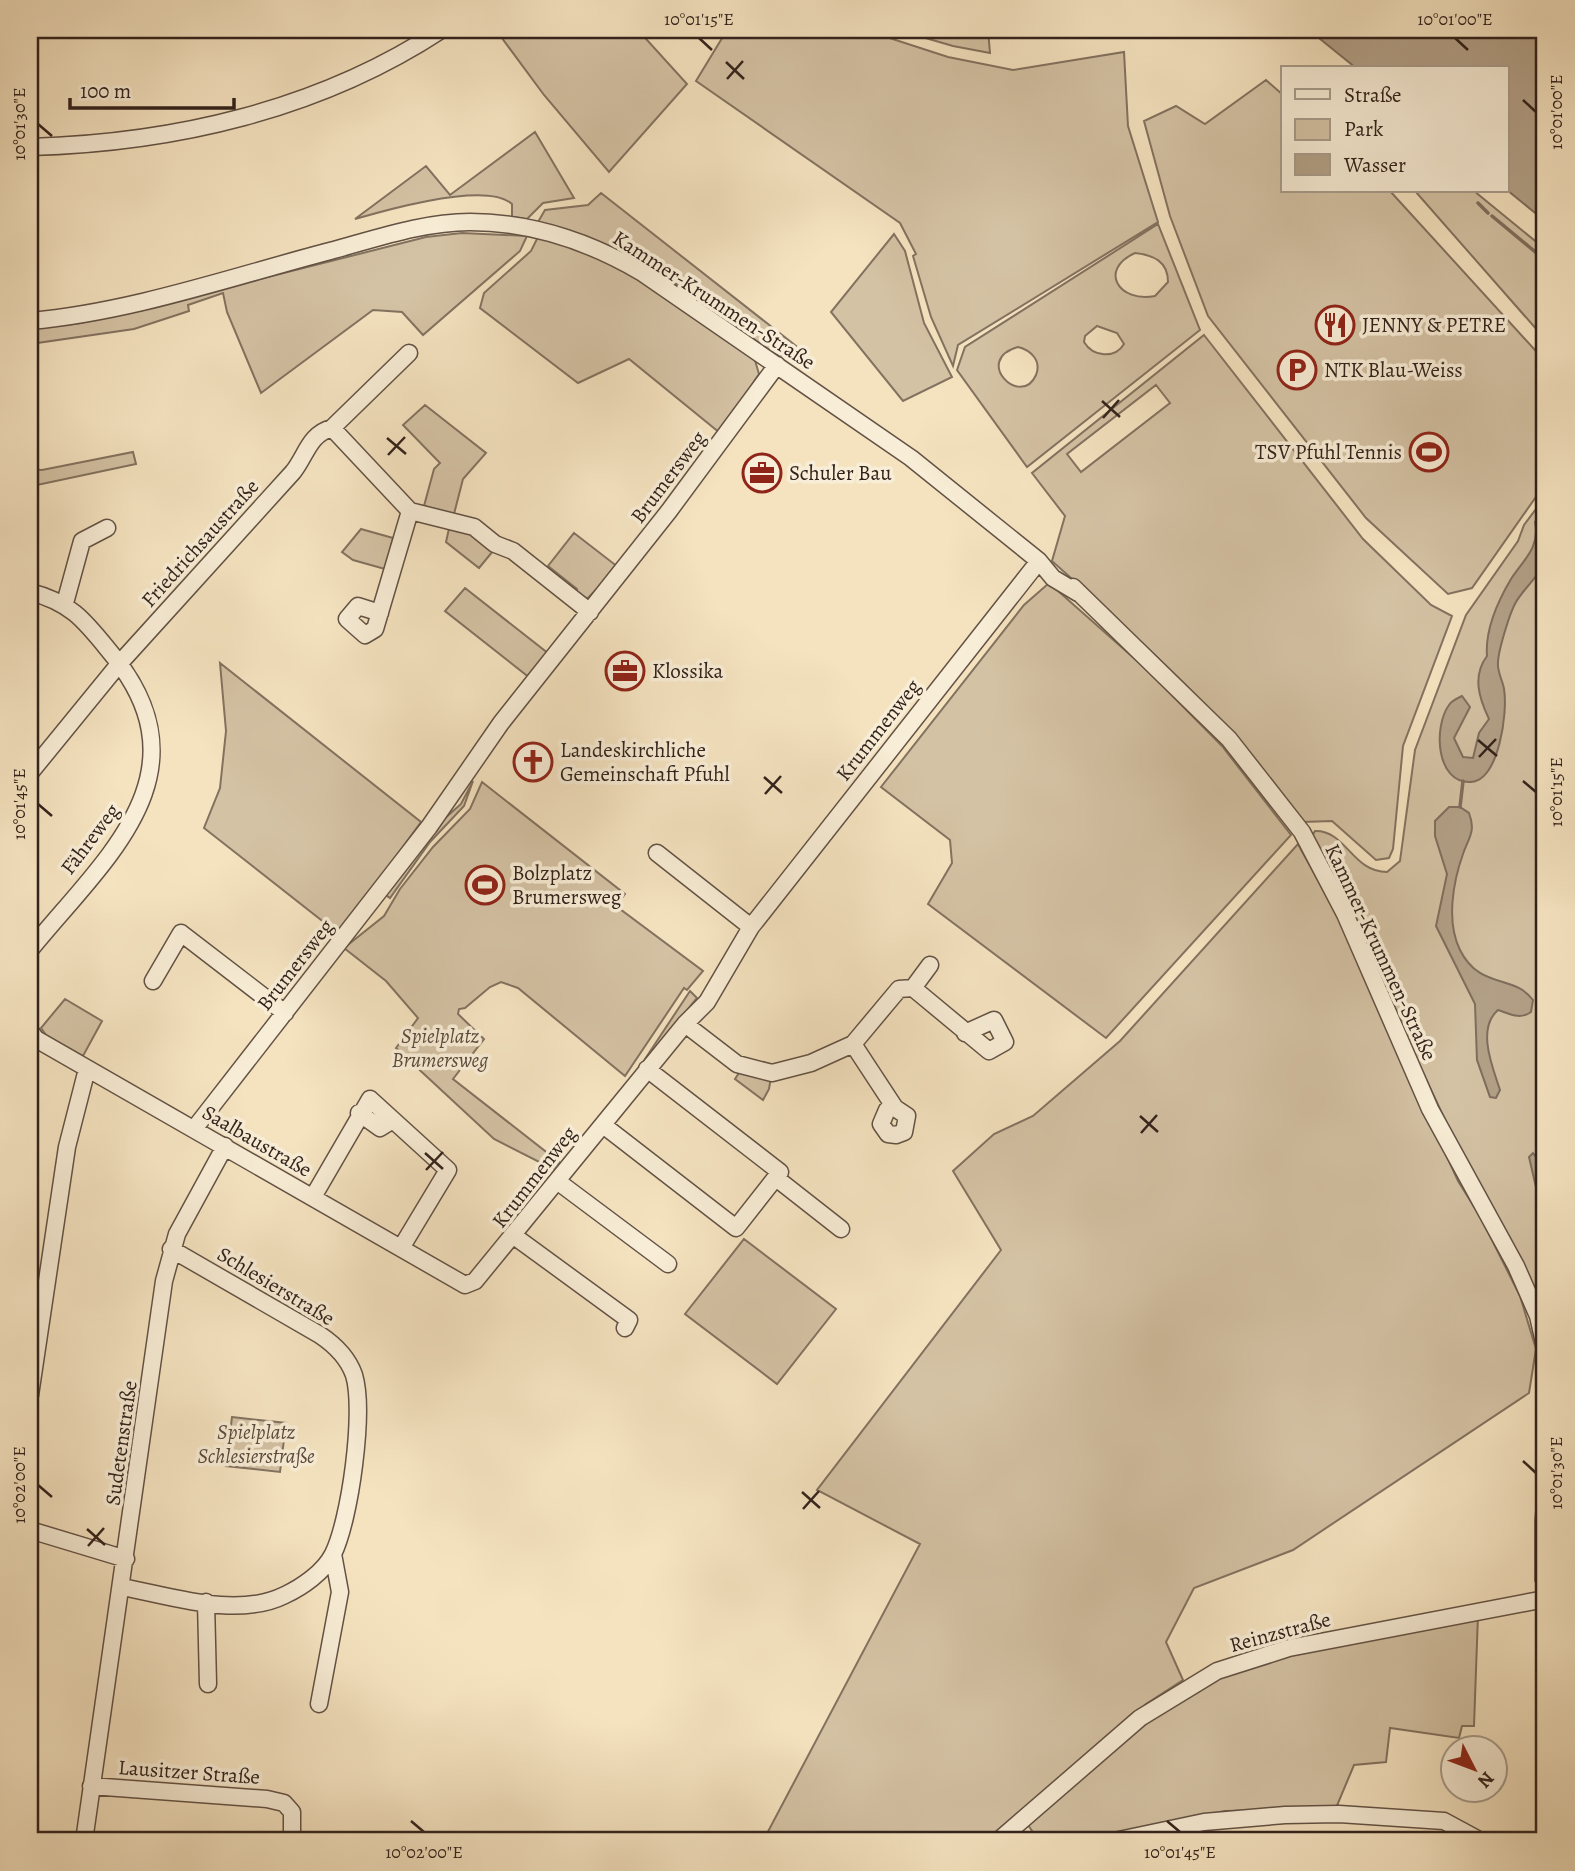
<svg xmlns="http://www.w3.org/2000/svg" width="1575" height="1871" font-family="Alegreya,serif">
  <style>
    .green { fill: #d4c2a4; stroke: #837260; stroke-width: 2; fill-rule: evenodd }
    .water { fill: #b3a188; stroke: #7f6e5d; stroke-width: 2 }
    .lines { fill: none; stroke-linecap: round; stroke-linejoin: round }
    .stream { stroke: #7f6e5d; stroke-width: 3.5 }
    .minor-casing { stroke: #635245; stroke-width: 19 }
    .minor { stroke: #f8edd6; stroke-width: 16 }
    .ticks { fill: none; stroke: #32221c; stroke-width: 2.5 }
    .labels { text-anchor: middle; dominant-baseline: central; stroke-width: 7; stroke-linejoin: round; paint-order: stroke }
    .street-label { font-size: 21px; fill: #32221c; stroke: #f8edd6 }
    .poi-label { font-size: 21px; fill: #32221c; stroke: #f8edd6; text-anchor: start }
    .park-label { font-size: 21px; font-style: italic; fill: #5a4a3e; stroke: #f8edd6 }
    .neatline { fill: none; stroke: #32221c; stroke-width: 2.5 }
    .ticks-label { font-size: 18px; text-anchor: middle; fill: #32221c }
  </style>
  <rect width="100%" height="100%" fill="#f5e3c0"/>
  <filter id="stains"><feTurbulence type="fractalNoise" baseFrequency=".00286" numOctaves="4"/><feColorMatrix values="0 0 0 0 .2 0 0 0 0 .09 0 0 0 0 .02 0 0 0 .5 -.17"/></filter>
  <radialGradient id="worn" r=".72"><stop offset=".6" stop-color="#630" stop-opacity="0"/><stop offset="1" stop-color="#630" stop-opacity=".3"/></radialGradient>
  <path class="green" d="M496 30H638L687 84 609 172 544 95Z
    M727 30H865L948 57 1013 70 1124 52 1128 126 1158 222 958 345 953 366 931 317 913 256 916 254 900 223 696 81Z
    M898 30H988L990 53 953 46Z
    M1266 80 1283 95V191H1390L1545 361V484L1472 588 1448 594 1366 518 1208 316 1170 216 1144 121 1176 106 1205 124Z
    M535 132 574 198 543 203 527 219 512 217V204C487 181 386 210 355 219L426 166 450 195Z
    M1415 191H1474L1545 249V339Z
    M601 193 796 346 787 357 775 354C697 300 633 242 538 222L545 210 588 205Z
    M1158 224 1200 330 1027 467 957 370 965 347ZM1135 253C1153 255 1168 261 1168 282L1155 296C1119 303 1098 270 1135 253ZM1097 326 1117 333 1124 344C1115 359 1093 357 1084 342L1085 336ZM1018 347C1030 350 1042 360 1036 375 1021 409 972 360 1018 347Z
    M462 233 527 236 520 251 423 335 402 312 373 310 261 393 227 312 223 293 188 305 189 311 134 329 30 344V329L81 323 130 312 426 237Z
    M894 234 905 251 924 323 952 377 903 401 831 312Z
    M539 235C620 259 685 310 754 357L759 374 720 433 629 359 578 383 480 308 484 293 531 251Z
    M1204 335 1363 539 1431 605 1452 616 1403 746 1393 849 1389 858 1376 860 1332 821 1302 822C1233 722 1142 642 1052 561L1065 516 1032 473ZM1156 385 1170 403 1081 472 1067 454Z
    M425 405 486 453 463 479 454 514 424 506 434 469 440 463 403 425Z
    M133 452 136 464 37 485 30 484V469L42 470Z
    M1545 497V1314L1456 1143 1312 836 1315 831C1346 830 1352 872 1387 872L1400 861 1415 750 1466 615 1518 541 1524 525Z
    M450 524 470 529 493 551 479 568 446 542Z
    M361 529 393 538 385 569 353 560 342 552Z
    M574 533 618 567 587 599 575 593 577 589 548 566Z
    M1049 583 1144 667 1222 746 1291 835 1106 1038 928 904 952 863 950 840 881 787 1024 605Z
    M465 588 549 654 530 678 445 611Z
    M220 663 421 822 339 934 204 828 220 788 226 731Z
    M473 781 464 806 430 842 390 898 383 893 433 829 461 804Z
    M482 782 625 894 616 906 703 971 687 990 684 988 625 1076 518 988 501 982 490 987 465 1008 459 1009 458 1014 484 1039 453 1079 559 1162 553 1169 494 1139 396 1048 418 1018 386 981 344 948 384 916 400 889 433 847 470 809Z
    M1298 844 1337 915 1458 1181 1481 1218 1520 1296 1536 1349 1529 1393 1293 1550 1194 1588 1166 1642 1183 1680 1146 1704 1019 1817 986 1841H763L920 1544 817 1490 1001 1250 953 1171 994 1134 1033 1116 1120 1041Z
    M690 991 697 998 647 1060 645 1059Z
    M65 999 102 1021 83 1056 46 1035 41 1028Z
    M741 1070 771 1077 769 1089 763 1100 735 1079Z
    M744 1239 836 1309 777 1384 685 1314Z
    M232 1417 286 1423 280 1472 226 1466Z
    M1541 1459 1545 1461V1591L1535 1581V1521Z
    M1478 1615 1474 1726H1462L1459 1738 1390 1728 1386 1762 1354 1765 1336 1808 1225 1811 1147 1826 1091 1841H1039L1028 1825 1137 1728 1213 1680 1272 1659Z"/>
  <path class="water" d="M1309 30H1530L1545 42V221L1507 190V68H1356Z
    M1545 509C1545 524 1548 542 1545 557 1543 573 1524 588 1516 602 1510 612 1498 651 1498 663 1497 672 1503 681 1504 689 1508 712 1499 780 1471 782 1436 784 1433 727 1449 705 1451 701 1458 698 1462 696L1470 707 1454 738 1463 757 1473 758 1479 733 1489 719C1479 698 1472 676 1487 656 1485 631 1498 601 1511 579 1524 559 1540 548 1535 522Z
    M1449 807H1460L1469 813C1476 831 1469 837 1463 854 1453 882 1446 922 1460 950 1480 990 1514 974 1533 1000L1531 1012C1520 1020 1510 1014 1498 1010 1476 1029 1493 1068 1500 1090L1496 1098 1490 1097 1477 1060 1475 1004 1436 926 1447 874 1435 836V821Z
    M1533 1153 1545 1169V1208L1538 1196 1529 1157Z"/>
  <g class="lines">
    <path class="stream" d="M1478 203 1488 213
      M1492 216 1545 260
      M1460 807 1463 781"/>
    <defs>
      <path id="minor" d="M30 147C174 143 319 110 441 30
        M30 321C131 312 231 277 330 251 375 239 423 222 470 222 532 222 588 241 641 272L911 458 1039 561 1053 578 1078 593
        M332 428 410 511 474 527 495 544 513 551 590 612
        M1073 587 1229 739 1302 832 1345 914 1430 1109 1516 1266 1538 1316 1545 1347
        M30 592C74 603 87 624 115 658 208 776 103 860 30 950
        M65 603 82 541 107 528
        M380 613 358 606 347 619 365 635 375 629 410 511
        M30 773 119 664 293 472C306 456 309 434 332 428L409 353
        M657 853 751 927
        M153 981 181 933 285 1013
        M913 988 930 965
        M685 1024 737 1064 772 1073 811 1063 853 1044 899 989 913 988 989 1051 1005 1042 994 1020 965 1033
        M30 1031 36 1039 465 1285 475 1281 685 1024 707 1002 751 927 1039 561
        M853 1044 895 1108 907 1116 904 1132 896 1135 888 1134 881 1124 887 1110 895 1108
        M359 1113 380 1128 393 1120
        M603 1125 736 1228 780 1172 647 1069
        M194 1129 429 827 501 723 669 511 777 365
        M776 1178 841 1229
        M557 1181 668 1264
        M313 1197 370 1099 448 1170 401 1248
        M514 1236 629 1320 625 1328
        M30 1395 67 1147 87 1069
        M30 1530 126 1559
        M122 1587C171 1596 237 1619 285 1595 302 1587 324 1572 333 1554 350 1520 365 1411 354 1375 348 1358 335 1345 320 1335L171 1249
        M206 1602 208 1684
        M319 1704 340 1592 333 1554
        M91 1786 267 1799 284 1803 292 1812V1841
        M84 1841 164 1281 177 1234 225 1146
        M998 1841 1140 1718 1217 1671 1289 1648 1545 1599
        M1114 1841 1204 1822 1285 1815 1339 1814 1444 1821 1481 1841"/>
    </defs>
    <use href="#minor" class="minor-casing"/>
    <use href="#minor" class="minor"/>
  </g>
  <path class="ticks" d="M699 38 712 50M1455 38 1468 50M726 62 744 79M727 79 743 61M1523 100 1536 112M38 124 52 136M1102 401 1120 417M1103 418 1119 400M387 438 406 454M388 455 405 437M1478 740 1497 756M1479 757 1496 739M764 777 782 793M1523 781 1536 792M765 794 781 776M38 804 52 816M1140 1116 1158 1132M1141 1133 1157 1115M425 1153 443 1169M426 1170 443 1152M1523 1461 1536 1473M38 1485 52 1497M802 1492 820 1508M803 1509 819 1491M87 1529 105 1545M88 1546 104 1528M411 1821 424 1832M1167 1821 1180 1832"/>
  <defs>
    <symbol id="restaurant-ring" viewBox="-11 -11 22 22"><circle r="9.5" fill="#f8edd6" stroke="#8f2418" stroke-width="1.5"/><path d="M-5-6h1v4h1v-4h1v4h1v-4h1v5L-1.5 .5V6h-2V.5L-5-1ZM5-6V6H3V1.5H1.5Q1.5-4 5-6Z" fill="#8f2418"/></symbol>
    <symbol id="parking-ring" viewBox="-11 -11 22 22"><circle r="9.5" fill="#f8edd6" stroke="#8f2418" stroke-width="1.5"/><path d="M-3.5-5.5H1a3.5 3.5 0 0 1 0 7H-1V5.5H-3.5ZM-1-3.4V-.6H.8a1.4 1.4 0 0 0 0-2.8Z" fill="#8f2418"/></symbol>
    <symbol id="stadium-ring" viewBox="-11 -11 22 22"><circle r="9.5" fill="#f8edd6" stroke="#8f2418" stroke-width="1.5"/><path d="M0-5a6.5 5 0 1 0 0 10a6.5 5 0 1 0 0-10ZM-3.5-1.8h7v3.6h-7Z" fill="#8f2418"/></symbol>
    <symbol id="office-ring" viewBox="-11 -11 22 22"><circle r="9.5" fill="#f8edd6" stroke="#8f2418" stroke-width="1.5"/><path d="M-6-3h4V-5.5h4V-3h4V5H-6ZM-1-4.5V-3h2v-1.5ZM-6 0V1H6V0Z" fill="#8f2418"/></symbol>
    <symbol id="church-ring" viewBox="-11 -11 22 22"><circle r="9.5" fill="#f8edd6" stroke="#8f2418" stroke-width="1.5"/><path d="M-1.2-6h2.4v3.5h3.3v2.4h-3.3V6h-2.4V-.1h-3.3v-2.4h3.3Z" fill="#8f2418"/></symbol>
  </defs>
  <g fill-rule="evenodd">
    <use href="#restaurant-ring" x="1313" y="303" width="44" height="44"/>
    <use href="#parking-ring" x="1275" y="348" width="44" height="44"/>
    <use href="#stadium-ring" x="1407" y="430" width="44" height="44"/>
    <use href="#office-ring" x="740" y="451" width="44" height="44"/>
    <use href="#office-ring" x="603" y="649" width="44" height="44"/>
    <use href="#church-ring" x="511" y="740" width="44" height="44"/>
    <use href="#stadium-ring" x="463" y="863" width="44" height="44"/>
  </g>
  <g class="labels">
    <g class="street-label">
      <text transform="translate(714 300) rotate(33)">Kammer-Krummen-Straße</text>
      <text transform="translate(668 477) rotate(-53)">Brumersweg</text>
      <text transform="translate(200 543) rotate(-48)">Friedrichsaustraße</text>
      <text transform="translate(878 730) rotate(-52)">Krummenweg</text>
      <text transform="translate(90 839) rotate(-53)">Fähreweg</text>
      <text transform="translate(1381 952) rotate(65)">Kammer-Krummen-Straße</text>
      <text transform="translate(295 965) rotate(-52)">Brumersweg</text>
      <text transform="translate(257 1141) rotate(30)">Saalbaustraße</text>
      <text transform="translate(534 1177) rotate(-52)">Krummenweg</text>
      <text transform="translate(276 1286) rotate(31)">Schlesierstraße</text>
      <text transform="translate(121 1443) rotate(-82)">Sudetenstraße</text>
      <text transform="translate(1280 1632) rotate(-15)">Reinzstraße</text>
      <text transform="translate(189 1772) rotate(4)">Lausitzer Straße</text>
    </g>
    <g class="poi-label">
      <text x="1362" y="325">JENNY &amp; PETRE</text>
      <text x="1324" y="370">NTK Blau-Weiss</text>
      <text x="1402" y="452" text-anchor="end">TSV Pfuhl Tennis</text>
      <text x="789" y="473">Schuler Bau</text>
      <text x="652" y="671">Klossika</text>
      <text x="560" y="750">Landeskirchliche<tspan x="560" dy="24">Gemeinschaft Pfuhl</tspan></text>
      <text x="512" y="873">Bolzplatz<tspan x="512" dy="24">Brumersweg</tspan></text>
    </g>
    <g class="park-label">
      <text x="440" y="1036">Spielplatz<tspan x="440" dy="24">Brumersweg</tspan></text>
      <text x="256" y="1432">Spielplatz<tspan x="256" dy="24">Schlesierstraße</tspan></text>
    </g>
  </g>
  <rect width="1575" height="1871" fill="none" stroke="#f5e3c0" stroke-width="77"/>
  <rect x="1281" y="66" width="228" height="126" fill="#f8edd6" stroke="#a99c8c" stroke-width="2"/>
  <rect x="1295" y="89" width="35" height="10" fill="#f8edd6" stroke="#a99c8c" stroke-width="2"/>
  <text x="1344" y="102" font-size="21" fill="#32221c">Straße</text>
  <rect x="1295" y="119" width="35" height="21" fill="#d4c2a4" stroke="#a99c8c" stroke-width="2"/>
  <text x="1344" y="136" font-size="21" fill="#32221c">Park</text>
  <rect x="1295" y="154" width="35" height="21" fill="#b3a188" stroke="#a99c8c" stroke-width="2"/>
  <text x="1344" y="172" font-size="21" fill="#32221c">Wasser</text>
  <g transform="translate(1474 1769) rotate(132)"><circle r="33" fill="#f8edd6" stroke="#a99c8c" stroke-width="2"/>
  <path d="M0-5L12 26L0 18L-12 26Z" fill="#8f2418"/>
  <text y="-10" font-size="19" font-weight="bold" text-anchor="middle" fill="#32221c">N</text>
  </g>
  <path d="M70 98v10h164v-10" fill="none" stroke="#32221c" stroke-width="3.5"/>
  <text x="80" y="98" font-size="21" fill="#32221c" stroke="#f8edd6" stroke-width="5" paint-order="stroke">100 m</text>
  <rect x="38" y="38" width="1498" height="1794" class="neatline"/>
  <g class="ticks-label">
    <text x="699" y="25">10°01'15"E</text>
    <text x="1455" y="25">10°01'00"E</text>
    <text transform="translate(1556 112) rotate(-90)" y="6">10°01'00"E</text>
    <text transform="translate(19 124) rotate(-90)" y="6">10°01'30"E</text>
    <text transform="translate(1556 792) rotate(-90)" y="6">10°01'15"E</text>
    <text transform="translate(19 804) rotate(-90)" y="6">10°01'45"E</text>
    <text transform="translate(1556 1473) rotate(-90)" y="6">10°01'30"E</text>
    <text transform="translate(19 1485) rotate(-90)" y="6">10°02'00"E</text>
    <text x="424" y="1858">10°02'00"E</text>
    <text x="1180" y="1858">10°01'45"E</text>
  </g>
  <rect width="100%" height="100%" filter="url(#stains)"/>
  <rect width="100%" height="100%" fill="url(#worn)"/>
</svg>
